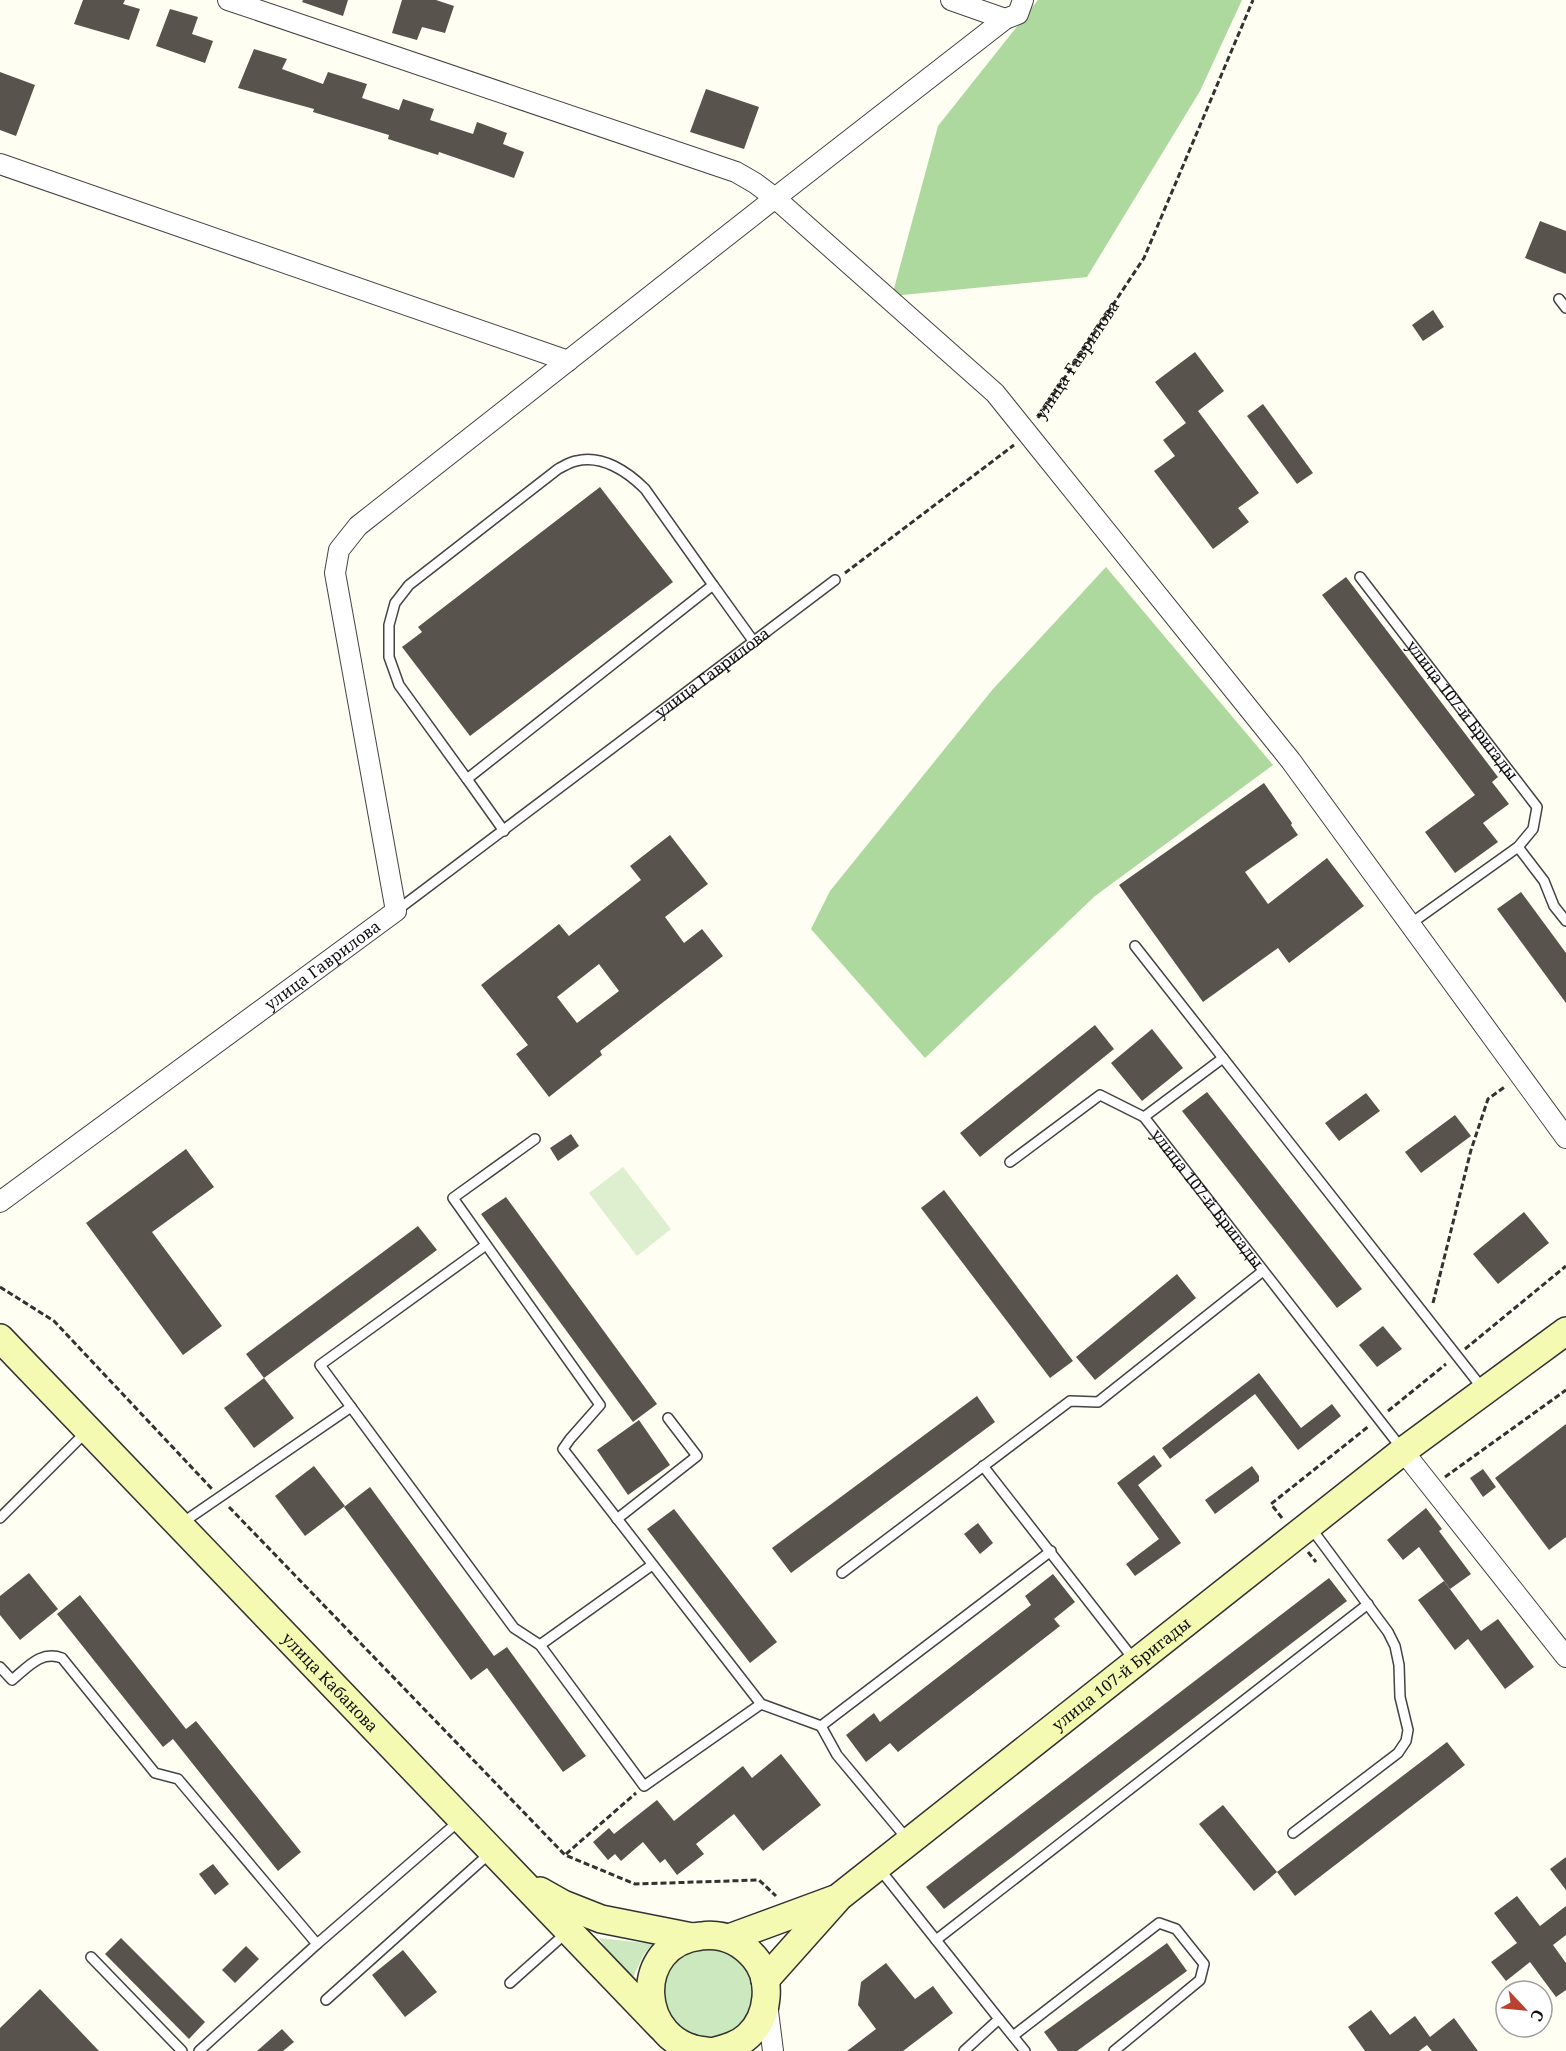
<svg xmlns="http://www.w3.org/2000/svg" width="1566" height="2051" font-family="'Noto Serif',serif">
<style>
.green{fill:#cce8be}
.forest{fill:#add89e}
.pitch{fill:#deefcf}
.building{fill:#58534d;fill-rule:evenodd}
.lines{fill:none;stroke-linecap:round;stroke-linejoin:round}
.lane-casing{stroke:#434343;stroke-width:12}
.street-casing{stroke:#434343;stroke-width:22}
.secondary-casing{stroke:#323232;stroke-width:30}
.path{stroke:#323232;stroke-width:3;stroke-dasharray:6 3;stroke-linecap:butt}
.lane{stroke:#fff;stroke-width:9}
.street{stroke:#fff;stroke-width:20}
.secondary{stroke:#f5fab2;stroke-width:27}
.labels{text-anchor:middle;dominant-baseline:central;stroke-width:6;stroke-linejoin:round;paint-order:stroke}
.street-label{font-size:16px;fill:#101010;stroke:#fff}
</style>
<rect width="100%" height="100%" fill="#fefef3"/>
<g class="green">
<path d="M599,1938L653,1944L644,1954L633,1977L609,1954Z"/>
<circle cx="708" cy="1993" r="46"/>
</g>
<g class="forest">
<path d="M1038,0H1242L1200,91L1087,277L892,296L938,126Z"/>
<path d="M1106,567L1273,765L1095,896L925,1058L811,929L830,891L993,689Z"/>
</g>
<path class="pitch" d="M623,1167L671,1229L637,1256L589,1193Z"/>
<g class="building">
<path d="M83,0H125L123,4L140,9L129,40L74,24Z"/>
<path d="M303,0H348L343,16L302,2Z"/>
<path d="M402,0H436L454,6L445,33L422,27L417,40L392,33Z"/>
<path d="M170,9L198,17L192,34L213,41L205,63L156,46Z"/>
<path d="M254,49L287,59L282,69L323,84L328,72L367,84L362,98L399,110L403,99L434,109L430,120L473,134L477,122L507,133L503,144L524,152L514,178L439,152L438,155L388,139L389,135L313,112L314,109L238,88Z"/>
<path d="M0,72L35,85L16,136L0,130Z"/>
<path d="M706,89L759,107L744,149L690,132Z"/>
<path d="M1540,221L1566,231V274L1525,258Z"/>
<path d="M1433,310L1444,327L1423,341L1412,325Z"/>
<path d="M1195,352L1224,391L1198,411L1259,493L1238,508L1249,522L1213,549L1154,471L1175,456L1163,440L1186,423L1155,382Z"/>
<path d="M1263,404L1313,473L1297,484L1247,416Z"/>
<path d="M600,487L673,582L470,736L402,647L422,632L418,627Z"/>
<path d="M1346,577L1498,777L1492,782L1509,804L1483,823L1498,842L1455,873L1425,832L1475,795L1322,595Z"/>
<path d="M1264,783L1292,823L1291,825L1298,835L1245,872L1268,904L1327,858L1364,906L1289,963L1278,948L1203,1002L1119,885Z"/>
<path d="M670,835L708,884L665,917L684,943L702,929L723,956L600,1051L602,1055L549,1097L516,1054L528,1045L481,985L559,924L569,936L641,880L630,866ZM599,964L619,991L577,1023L557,997Z"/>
<path d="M1521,892L1566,953V1003L1497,909Z"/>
<path d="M1095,1025L1114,1049L980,1157L960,1133Z"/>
<path d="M1152,1029L1183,1068L1142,1101L1111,1063Z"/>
<path d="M1207,1092L1362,1289L1337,1308L1182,1111Z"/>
<path d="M1366,1093L1380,1111L1339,1141L1325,1123Z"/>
<path d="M1455,1115L1471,1136L1421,1173L1405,1152Z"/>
<path d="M571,1134L579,1146L558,1161L550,1148Z"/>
<path d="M186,1149L214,1187L152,1232L222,1326L183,1355L86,1223Z"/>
<path d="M944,1190L1073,1361L1050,1378L921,1208Z"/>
<path d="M506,1197L657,1404L633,1422L481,1214Z"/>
<path d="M1524,1212L1549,1243L1498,1284L1473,1254Z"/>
<path d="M418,1226L437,1250L264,1378L246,1354Z"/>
<path d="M1177,1274L1196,1298L1095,1380L1076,1357Z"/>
<path d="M1383,1326L1402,1349L1377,1367L1359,1345Z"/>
<path d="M1259,1373L1301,1428L1332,1404L1341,1416L1298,1450L1255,1394L1170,1459L1162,1448Z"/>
<path d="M264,1378L294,1418L254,1448L224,1408Z"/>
<path d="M977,1396L995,1422L791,1573L772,1548Z"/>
<path d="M639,1420L670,1465L628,1495L597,1450Z"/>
<path d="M1566,1424V1537L1549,1550L1495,1478Z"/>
<path d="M1154,1455L1162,1466L1138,1485L1181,1543L1135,1576L1126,1564L1159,1539L1117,1483Z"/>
<path d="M314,1466L345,1506L305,1536L275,1496Z"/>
<path d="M1252,1466L1259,1476V1481L1215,1514L1205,1500Z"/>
<path d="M1483,1469L1496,1487L1483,1497L1470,1478Z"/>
<path d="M370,1487L494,1656L507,1647L586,1756L563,1772L487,1668L471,1680L344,1507Z"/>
<path d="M1426,1508L1442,1529L1439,1531L1471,1574L1450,1589L1419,1547L1403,1560L1387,1540Z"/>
<path d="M674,1509L777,1642L750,1663L647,1529Z"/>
<path d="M978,1523L993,1543L980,1554L964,1534Z"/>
<path d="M29,1573L58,1609L20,1640L0,1615V1596Z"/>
<path d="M1053,1574L1075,1602L1054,1619L1060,1626L898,1752L890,1743L866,1762L846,1735L874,1713L880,1722L1031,1605L1025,1596Z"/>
<path d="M1329,1578L1347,1601L944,1909L926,1887Z"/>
<path d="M1444,1581L1481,1631L1498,1619L1534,1667L1505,1689L1468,1639L1455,1650L1418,1600Z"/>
<path d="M80,1595L186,1729L196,1721L301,1852L278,1871L173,1739L163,1747L57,1614Z"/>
<path d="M1447,1742L1465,1765L1295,1896L1277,1872Z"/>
<path d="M781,1754L821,1805L763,1851L734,1814L696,1844L704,1854L677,1875L665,1859L660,1863L643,1842L621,1861L615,1854L608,1860L593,1842L609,1828L614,1834L657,1800L674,1821L743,1766L752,1778Z"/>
<path d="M1223,1805L1277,1872L1254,1891L1199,1824Z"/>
<path d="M1566,1857V1890L1550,1869Z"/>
<path d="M213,1864L229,1884L215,1895L199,1874Z"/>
<path d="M1517,1896L1540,1926L1566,1906V1935L1553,1945L1566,1963V1990L1556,1997L1530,1962L1506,1981L1491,1962L1517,1943L1494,1913Z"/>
<path d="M121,1938L205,2022L189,2039L105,1954Z"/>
<path d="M1167,1943L1187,1971L1077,2051H1058L1044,2032Z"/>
<path d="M246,1946L259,1959L235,1983L222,1970Z"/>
<path d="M403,1950L437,1992L405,2017L372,1975Z"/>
<path d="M886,1963L915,1999L933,1986L953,2013L903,2051H847L876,2029L858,2005L861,1982Z"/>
<path d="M40,1989L99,2051H0V2028Z"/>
<path d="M1371,2010L1390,2035L1415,2016L1430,2037L1454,2018L1478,2051H1432L1427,2045L1419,2051H1365L1348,2027Z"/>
<path d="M282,2029L294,2042L283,2051H257Z"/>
</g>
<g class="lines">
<defs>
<g id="lane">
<path d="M1559,299L1566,308"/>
<path id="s2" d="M1360,577L1537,807L1533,829L1518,847L1410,924"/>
<path d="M467,779L399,685L389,657V625L395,603L409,585L558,469C564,466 570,462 576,461C602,454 628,472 645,489L713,585"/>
<path d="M504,831L467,779L713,585L754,642"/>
<path d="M1518,847L1544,881L1554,906L1566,921"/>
<path id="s3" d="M396,911L835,580"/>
<path d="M1135,946L1483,1389"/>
<path id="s4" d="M1223,1058L1144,1117L1402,1449"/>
<path d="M535,1139L453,1198L600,1405L570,1439L563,1449L761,1704L821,1726"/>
<path d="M1010,1162L1100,1095L1144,1117"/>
<path d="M486,1245L320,1365L514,1628L540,1645"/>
<path d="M983,1466L1135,1661"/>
<path d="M0,1518L87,1431"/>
<path d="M617,1519L697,1456L668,1418"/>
<path d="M182,1523L351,1407"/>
<path d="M652,1565L540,1645L644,1786L761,1704"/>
<path d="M842,1573L1070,1401L1098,1402L1263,1271"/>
<path d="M0,1667L12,1680C28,1667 41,1650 62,1658L155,1773L178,1779L317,1944L459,1821"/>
<path d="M1293,1833L1398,1753L1406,1741L1408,1730L1400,1697L1399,1665L1395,1646L1388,1632L1311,1528"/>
<path d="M908,1840L837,1755L821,1726L1051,1551"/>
<path d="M878,1867L936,1940L1368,1604"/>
<path d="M936,1940L999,2019L964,2051"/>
<path d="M91,1957L182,2051"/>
<path d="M510,1983L566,1933"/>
<path d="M326,2000L490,1853"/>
<path d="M999,2019L1025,2051"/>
<path d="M1013,2036L1159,1923L1176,1929L1204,1964L1200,1980L1114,2051"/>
<path d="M199,2051L317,1944"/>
</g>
<g id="street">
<path d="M228,0L736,172L755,183L775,198L1005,19L1018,14L1023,0"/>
<path d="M951,0L1005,19"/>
<path d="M0,164L568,361"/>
<path id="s5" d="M0,1202L396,911L335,573L339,550L358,526L775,198L995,393L1291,761L1566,1138"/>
<path d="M1403,1451L1566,1657"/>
<path d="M767,2003L773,2051"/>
</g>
<g id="secondary">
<path id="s6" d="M0,1338L661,2027"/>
<path d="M540,1891L563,1904L601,1919L692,1937"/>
<path d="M729,1938L835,1899"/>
<path id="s7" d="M765,1980L839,1897L1403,1451L1566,1331"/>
<path d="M706,2051C635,2045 631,1943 701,1936C722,1933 740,1941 754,1957C773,1979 769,2017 748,2036C738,2045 727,2048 715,2051"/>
</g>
</defs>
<use href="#lane" class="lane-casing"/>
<use href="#street" class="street-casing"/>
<use href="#secondary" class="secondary-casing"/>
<g class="path">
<path id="s1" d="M1038,418L1144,258L1253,0"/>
<path d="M845,573L1014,445"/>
<path d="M0,1287L54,1321L212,1489"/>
<path d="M1433,1303L1471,1150L1488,1099L1506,1086"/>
<path d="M1465,1349L1566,1266"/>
<path d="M1388,1411L1446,1364"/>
<path d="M1445,1477L1566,1390"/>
<path d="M229,1507L565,1855L635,1884L759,1880L776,1896"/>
<path d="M1282,1518L1271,1504L1369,1426"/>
<path d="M1308,1552L1316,1562"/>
<path d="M566,1854L636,1793"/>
</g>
<use href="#lane" class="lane"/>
<use href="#street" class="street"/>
<use href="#secondary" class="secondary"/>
</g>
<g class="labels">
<g class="street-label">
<text stroke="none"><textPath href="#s1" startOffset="70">улица Гаврилова</textPath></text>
<text stroke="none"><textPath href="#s3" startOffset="396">улица Гаврилова</textPath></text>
<text stroke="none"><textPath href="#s2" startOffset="168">улица 107-й Бригады</textPath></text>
<text stroke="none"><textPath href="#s5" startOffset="400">улица Гаврилова</textPath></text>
<text stroke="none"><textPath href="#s4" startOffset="202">улица 107-й Бригады</textPath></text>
<text stroke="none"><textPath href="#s7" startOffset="471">улица 107-й Бригады</textPath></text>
<text stroke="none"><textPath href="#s6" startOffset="477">улица Кабанова</textPath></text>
</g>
</g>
<g transform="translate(1524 2009) rotate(116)"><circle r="28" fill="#ffffff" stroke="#9f9f9f" stroke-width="1.5"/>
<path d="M0-4.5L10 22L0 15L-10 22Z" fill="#b9422f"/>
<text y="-9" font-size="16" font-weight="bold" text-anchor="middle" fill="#101010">С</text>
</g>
</svg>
